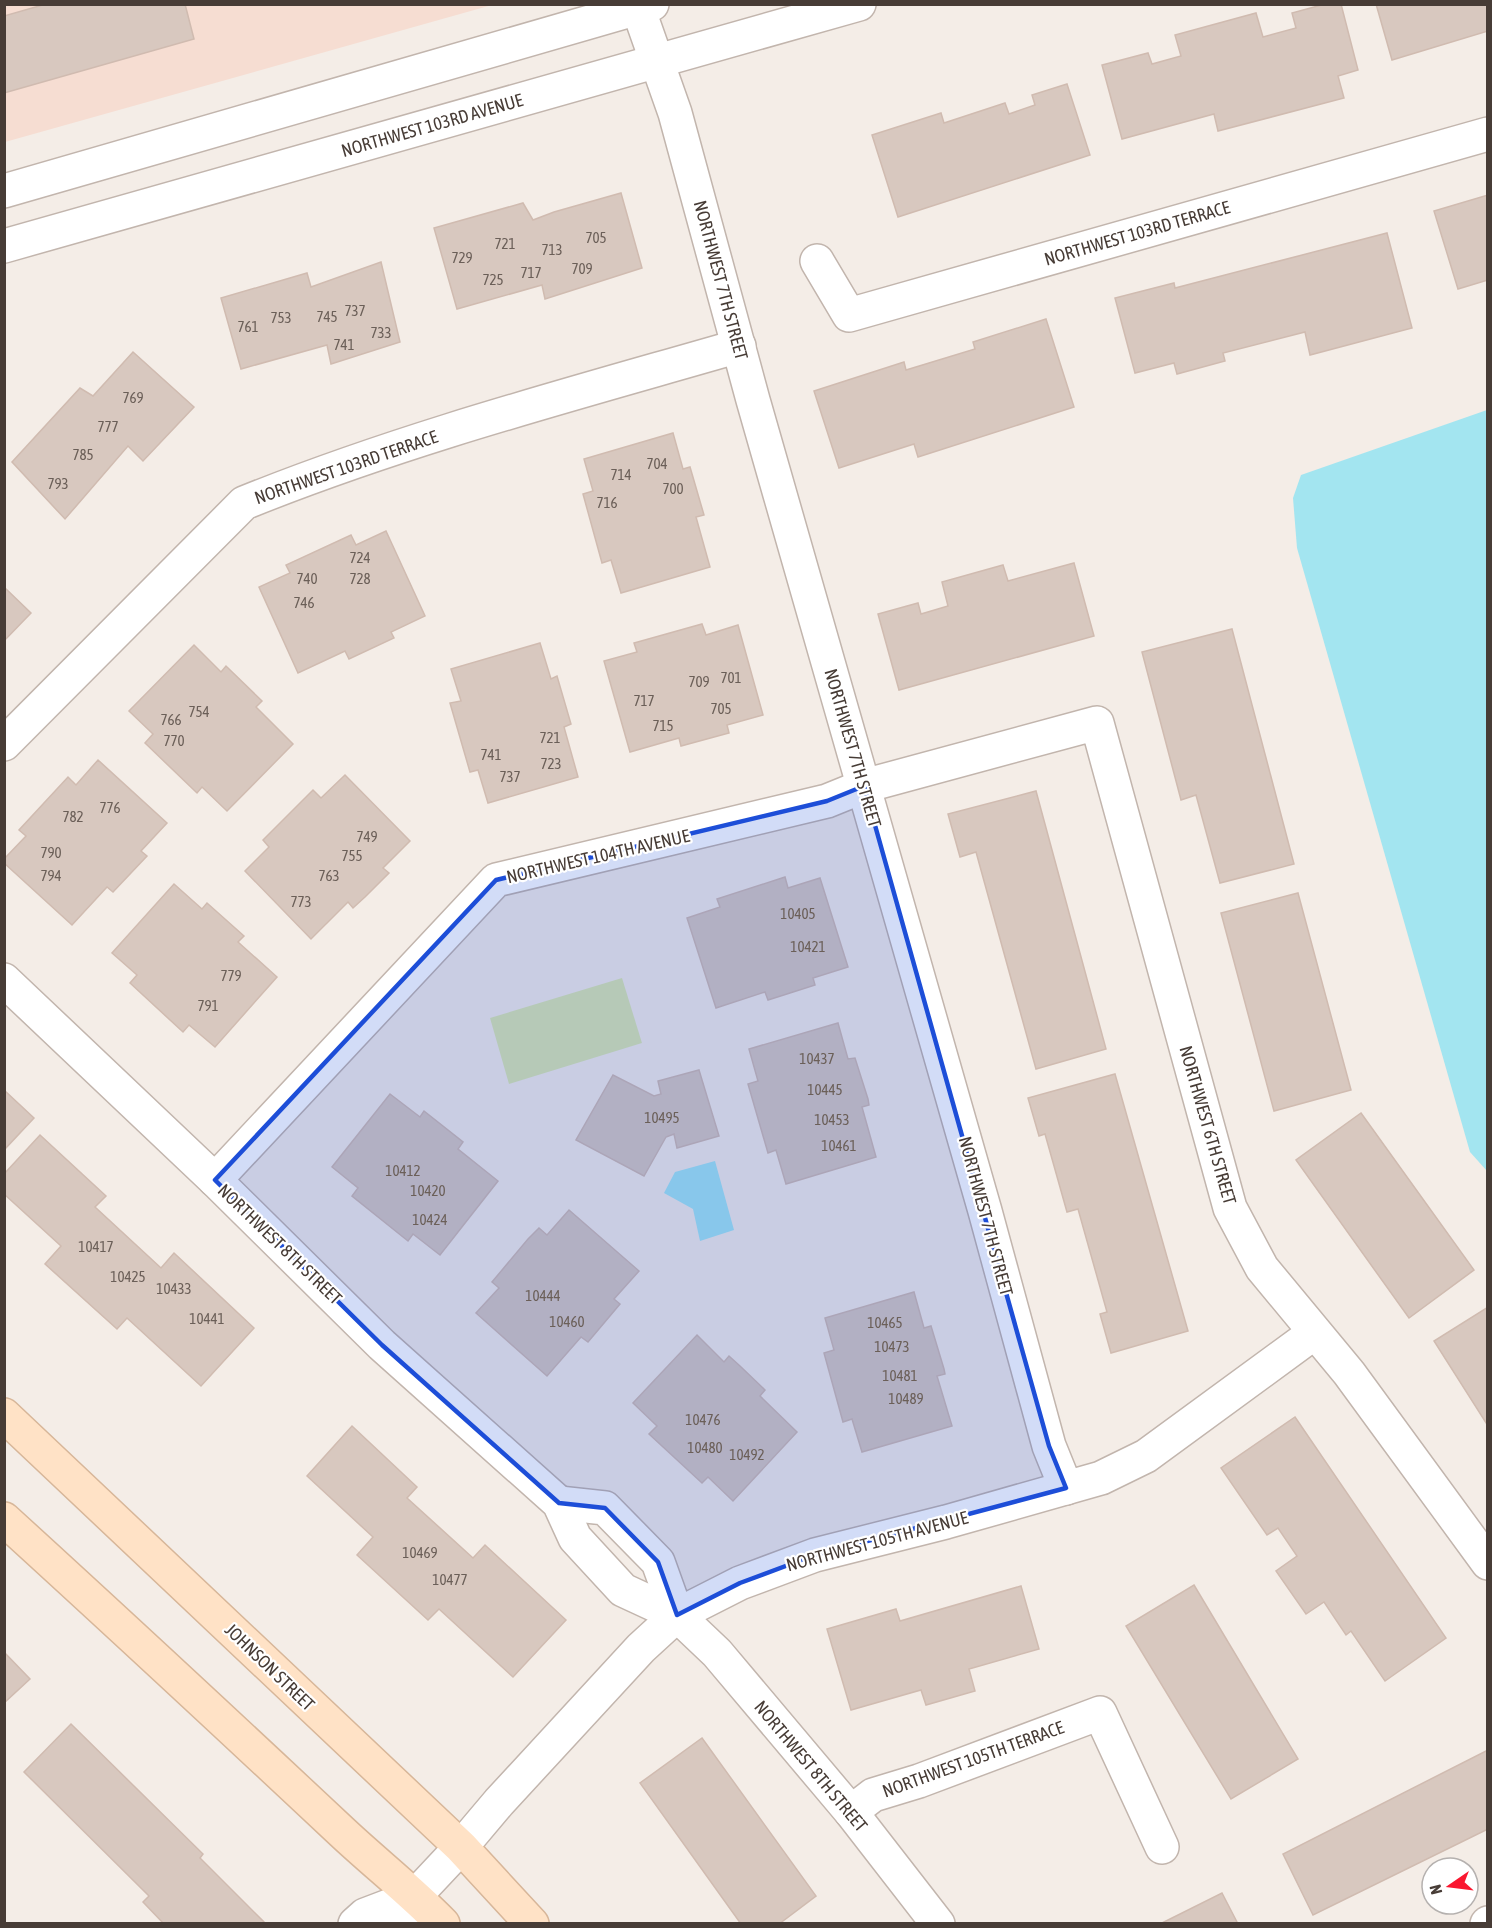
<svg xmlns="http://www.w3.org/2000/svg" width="1492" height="1928" font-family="'Asap Condensed',sans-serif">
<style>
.commercial{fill:#f6ddd2}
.green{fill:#dde8b0}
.water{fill:#a3e5f0}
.building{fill:#d8c8bf;stroke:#d0bbb0;stroke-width:1.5}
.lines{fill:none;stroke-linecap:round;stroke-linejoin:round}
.street-casing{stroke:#c2b5ad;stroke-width:36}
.secondary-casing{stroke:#d7b699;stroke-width:36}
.street{stroke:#fff;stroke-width:33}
.secondary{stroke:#ffe2c6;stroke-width:33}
.marked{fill:#1d4ed8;fill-opacity:0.2;stroke:#1d4ed8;stroke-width:4.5;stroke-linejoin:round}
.labels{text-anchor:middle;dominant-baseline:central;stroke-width:4.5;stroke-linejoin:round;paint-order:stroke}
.number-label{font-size:15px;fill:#6b5f58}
.street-label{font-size:18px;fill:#473c36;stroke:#fff}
</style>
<rect width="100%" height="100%" fill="#f4ede7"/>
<path class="commercial" d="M5,5H492L5,142Z"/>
<path class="green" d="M622,978L642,1043L509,1084L490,1018Z"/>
<g class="water">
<path d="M1487,410H1488L1487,1171L1470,1152L1297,548L1293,498L1301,475Z"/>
<path d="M715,1161L734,1230L700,1241L693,1209L664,1193L675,1172Z"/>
</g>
<g class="building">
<path d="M46,4H185L194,39L4,93V16Z"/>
<path d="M1325,4H1341L1358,70L1338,76L1344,98L1218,131L1214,114L1122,139L1102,65L1148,53L1152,64L1181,56L1175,35L1256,13L1263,37L1296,28L1292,13Z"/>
<path d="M1376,4H1488V31L1392,60Z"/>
<path d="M1067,84L1090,155L898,217L872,135L941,113L944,123L1005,103L1009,114L1035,105L1032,95Z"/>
<path d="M621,193L642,268L545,299L542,285L457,309L434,228L523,203L533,220L554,212Z"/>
<path d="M1488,195V280L1458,289L1434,211Z"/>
<path d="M1387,233L1412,328L1310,355L1305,332L1223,353L1225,361L1177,374L1174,363L1135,373L1115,298L1174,283L1175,288Z"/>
<path d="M381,262L400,342L331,364L327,345L241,369L221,298L307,273L311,287Z"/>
<path d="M1046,319L1074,407L918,457L914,444L839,468L814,391L904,362L906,370L975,349L973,342Z"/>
<path d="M133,352L194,407L143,461L128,446L65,519L12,462L80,388L93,396Z"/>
<path d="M673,433L683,469L690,467L704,515L696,517L710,567L621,593L611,560L602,563L583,494L593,491L584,459Z"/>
<path d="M386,531L425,616L391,632L394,638L349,659L345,651L298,673L259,587L290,573L286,565L351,535L356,545Z"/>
<path d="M1074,563L1094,636L899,690L878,614L918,603L921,614L948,606L942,582L1003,565L1008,581Z"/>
<path d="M4,587L31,613L4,641Z"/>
<path d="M702,624L706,635L738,625L763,715L727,725L729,733L681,746L679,738L630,752L604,661L637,652L634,643Z"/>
<path d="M1232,629L1294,864L1220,883L1196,795L1181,800L1142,652Z"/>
<path d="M540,643L551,679L557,676L571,724L564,727L578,777L488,803L478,770L470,772L450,703L461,701L451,669Z"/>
<path d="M194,645L221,672L226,666L262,701L256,707L293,744L227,811L202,787L197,793L145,743L153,734L129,711Z"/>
<path d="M98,760L167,823L141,851L147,856L113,892L107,887L72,925L4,863V859L26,836L19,830L68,777L76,785Z"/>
<path d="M345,775L410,841L383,868L389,873L365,897L353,908L348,902L311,939L245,871L269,847L263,840L313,790L321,798Z"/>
<path d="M1036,791L1106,1049L1036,1069L976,852L960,857L948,814Z"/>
<path d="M785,877L788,888L820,878L848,967L813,978L815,985L790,993L768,1000L765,992L716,1008L687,918L720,907L717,899Z"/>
<path d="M174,884L202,909L207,903L244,936L238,942L277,977L215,1047L189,1025L183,1032L130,983L137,975L112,953Z"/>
<path d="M1298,893L1351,1090L1274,1111L1221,913Z"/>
<path d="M838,1023L848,1059L855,1058L868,1099L869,1105L862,1107L876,1157L786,1184L776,1150L768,1153L748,1084L758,1081L749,1049Z"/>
<path d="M699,1070L719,1136L677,1148L674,1134L666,1137L644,1176L576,1140L613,1075L654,1096L661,1094L658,1081Z"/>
<path d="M1115,1074L1188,1331L1111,1353L1100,1314L1107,1312L1078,1209L1067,1212L1045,1134L1039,1136L1028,1098Z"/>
<path d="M4,1090L34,1118L4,1150Z"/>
<path d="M390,1094L420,1117L424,1111L463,1142L458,1149L498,1181L440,1255L413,1234L408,1241L352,1196L358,1188L332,1167Z"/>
<path d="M1361,1113L1474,1270L1409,1318L1296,1160Z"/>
<path d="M40,1135L106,1196L95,1207L161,1268L174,1253L254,1328L201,1386L127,1318L117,1329L45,1264L61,1246L4,1194V1174Z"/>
<path d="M569,1210L639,1271L614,1299L620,1304L588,1342L581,1337L547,1376L476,1313L499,1288L492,1282L528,1239L539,1228L547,1235Z"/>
<path d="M914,1292L924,1328L931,1326L944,1369L945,1374L937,1376L952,1426L862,1452L852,1419L843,1422L824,1353L834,1350L825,1318Z"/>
<path d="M1488,1307V1426L1434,1341Z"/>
<path d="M697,1335L724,1362L729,1356L740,1366L765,1390L760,1396L797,1432L733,1501L708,1477L702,1483L649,1434L657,1426L633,1403Z"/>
<path d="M1295,1417L1446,1638L1385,1681L1351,1631L1346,1635L1324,1602L1306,1614L1276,1571L1297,1556L1278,1528L1267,1535L1221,1468Z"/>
<path d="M352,1426L417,1487L407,1498L473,1558L485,1545L566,1620L513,1677L439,1609L428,1620L357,1555L373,1537L307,1476Z"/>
<path d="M1194,1585L1298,1759L1231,1799L1126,1626Z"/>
<path d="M1021,1586L1039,1649L969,1669L975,1691L926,1705L921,1690L851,1710L827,1629L896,1609L900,1621Z"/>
<path d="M4,1652L30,1679L4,1703Z"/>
<path d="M71,1724L203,1854L200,1858L264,1922L263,1924H164L143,1902L149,1896L24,1772Z"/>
<path d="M702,1738L816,1896L779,1924H741L640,1783Z"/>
<path d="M1488,1750V1829L1313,1915L1283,1854Z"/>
<path d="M1222,1893L1238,1924H1160Z"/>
</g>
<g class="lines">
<defs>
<g id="street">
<path d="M638,8L675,113L753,400L985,1211L1049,1446L1066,1488"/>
<path d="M4,191L652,4"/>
<path d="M4,246L859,4"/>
<path d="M817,261L849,315L1488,134"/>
<path d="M4,744L244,503C405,438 573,394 739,346"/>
<path d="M4,980L215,1180L382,1345L559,1503L575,1538L623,1590L677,1615L717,1653L851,1812L938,1924"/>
<path d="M215,1180L496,880L827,801L864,786L1097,723L1230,1208L1262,1268L1349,1373L1488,1563"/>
<path d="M559,1503L605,1508L658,1562L677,1615"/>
<path d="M851,1812L873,1795L919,1781L1100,1713L1162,1847"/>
<path d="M355,1924L365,1915L415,1896"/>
<path d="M404,1924L415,1896L461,1847L499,1802L641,1648L677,1615L740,1583L815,1555L946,1522L1101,1478L1146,1456L1314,1333"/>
<path d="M1487,1924L1488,1923"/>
</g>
<g id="secondary">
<path d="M4,1415L461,1847L532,1924"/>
<path d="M4,1519C117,1622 230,1727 342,1832C375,1863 411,1891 443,1924"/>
</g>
</defs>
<use href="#street" class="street-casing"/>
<use href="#secondary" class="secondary-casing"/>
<use href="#street" class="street"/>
<use href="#secondary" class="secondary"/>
</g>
<path class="marked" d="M864,786L1049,1446L1066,1488L815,1555L740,1583L677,1615L658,1562L605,1508L559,1503L382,1345L215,1180L496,880L827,801Z"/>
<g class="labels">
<g class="number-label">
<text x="596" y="237">705</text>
<text x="505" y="243">721</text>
<text x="552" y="249">713</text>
<text x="462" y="257">729</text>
<text x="582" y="268">709</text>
<text x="531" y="272">717</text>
<text x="493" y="279">725</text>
<text x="355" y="310">737</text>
<text x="327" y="316">745</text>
<text x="281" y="317">753</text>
<text x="248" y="326">761</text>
<text x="381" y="332">733</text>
<text x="344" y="344">741</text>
<text x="133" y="397">769</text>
<text x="108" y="426">777</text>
<text x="83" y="454">785</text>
<text x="657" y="463">704</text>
<text x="621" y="474">714</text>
<text x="58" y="483">793</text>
<text x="673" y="488">700</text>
<text x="607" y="502">716</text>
<text x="360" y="557">724</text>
<text x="307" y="578">740</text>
<text x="360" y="578">728</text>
<text x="304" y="602">746</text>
<text x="731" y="677">701</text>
<text x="699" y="681">709</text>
<text x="644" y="700">717</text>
<text x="721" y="708">705</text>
<text x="199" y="711">754</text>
<text x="171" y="719">766</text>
<text x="663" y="725">715</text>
<text x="550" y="737">721</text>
<text x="174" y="740">770</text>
<text x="491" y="754">741</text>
<text x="551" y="763">723</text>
<text x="510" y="776">737</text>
<text x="110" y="807">776</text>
<text x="73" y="816">782</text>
<text x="367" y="836">749</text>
<text x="51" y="852">790</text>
<text x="352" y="855">755</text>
<text x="51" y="875">794</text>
<text x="329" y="875">763</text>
<text x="301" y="901">773</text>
<text x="798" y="913">10405</text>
<text x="808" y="946">10421</text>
<text x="231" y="975">779</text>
<text x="208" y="1005">791</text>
<text x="817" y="1058">10437</text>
<text x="825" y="1089">10445</text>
<text x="662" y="1117">10495</text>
<text x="832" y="1119">10453</text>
<text x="839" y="1145">10461</text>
<text x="403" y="1170">10412</text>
<text x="428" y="1190">10420</text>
<text x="430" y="1219">10424</text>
<text x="96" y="1246">10417</text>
<text x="128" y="1276">10425</text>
<text x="174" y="1288">10433</text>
<text x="543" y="1295">10444</text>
<text x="207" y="1318">10441</text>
<text x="567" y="1321">10460</text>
<text x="885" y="1322">10465</text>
<text x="892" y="1346">10473</text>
<text x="900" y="1375">10481</text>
<text x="906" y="1398">10489</text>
<text x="703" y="1419">10476</text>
<text x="705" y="1447">10480</text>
<text x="747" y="1454">10492</text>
<text x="420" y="1552">10469</text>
<text x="450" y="1579">10477</text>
</g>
<g class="street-label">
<text transform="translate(432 125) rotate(-16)">NORTHWEST 103RD AVENUE</text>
<text transform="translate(1137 233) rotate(-16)">NORTHWEST 103RD TERRACE</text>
<text transform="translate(721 280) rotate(75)">NORTHWEST 7TH STREET</text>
<text transform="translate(346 467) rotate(-19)">NORTHWEST 103RD TERRACE</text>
<text transform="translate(853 748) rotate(74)">NORTHWEST 7TH STREET</text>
<text transform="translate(598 856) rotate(-13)">NORTHWEST 104TH AVENUE</text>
<text transform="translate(1208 1125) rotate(74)">NORTHWEST 6TH STREET</text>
<text transform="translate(986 1216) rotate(75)">NORTHWEST 7TH STREET</text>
<text transform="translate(280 1244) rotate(44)">NORTHWEST 8TH STREET</text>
<text transform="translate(877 1541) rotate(-15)">NORTHWEST 105TH AVENUE</text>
<text transform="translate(270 1667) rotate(44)">JOHNSON STREET</text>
<text transform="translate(973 1759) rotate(-20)">NORTHWEST 105TH TERRACE</text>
<text transform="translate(811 1766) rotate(50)">NORTHWEST 8TH STREET</text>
</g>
</g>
<rect width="1492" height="1928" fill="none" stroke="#473c36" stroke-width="12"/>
<g transform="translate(1450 1886) rotate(256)"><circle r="28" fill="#ffffff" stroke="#b5b1af" stroke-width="1.5"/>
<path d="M0-4.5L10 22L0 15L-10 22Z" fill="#fa1730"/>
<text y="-9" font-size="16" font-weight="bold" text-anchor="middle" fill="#473c36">N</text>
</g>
</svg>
